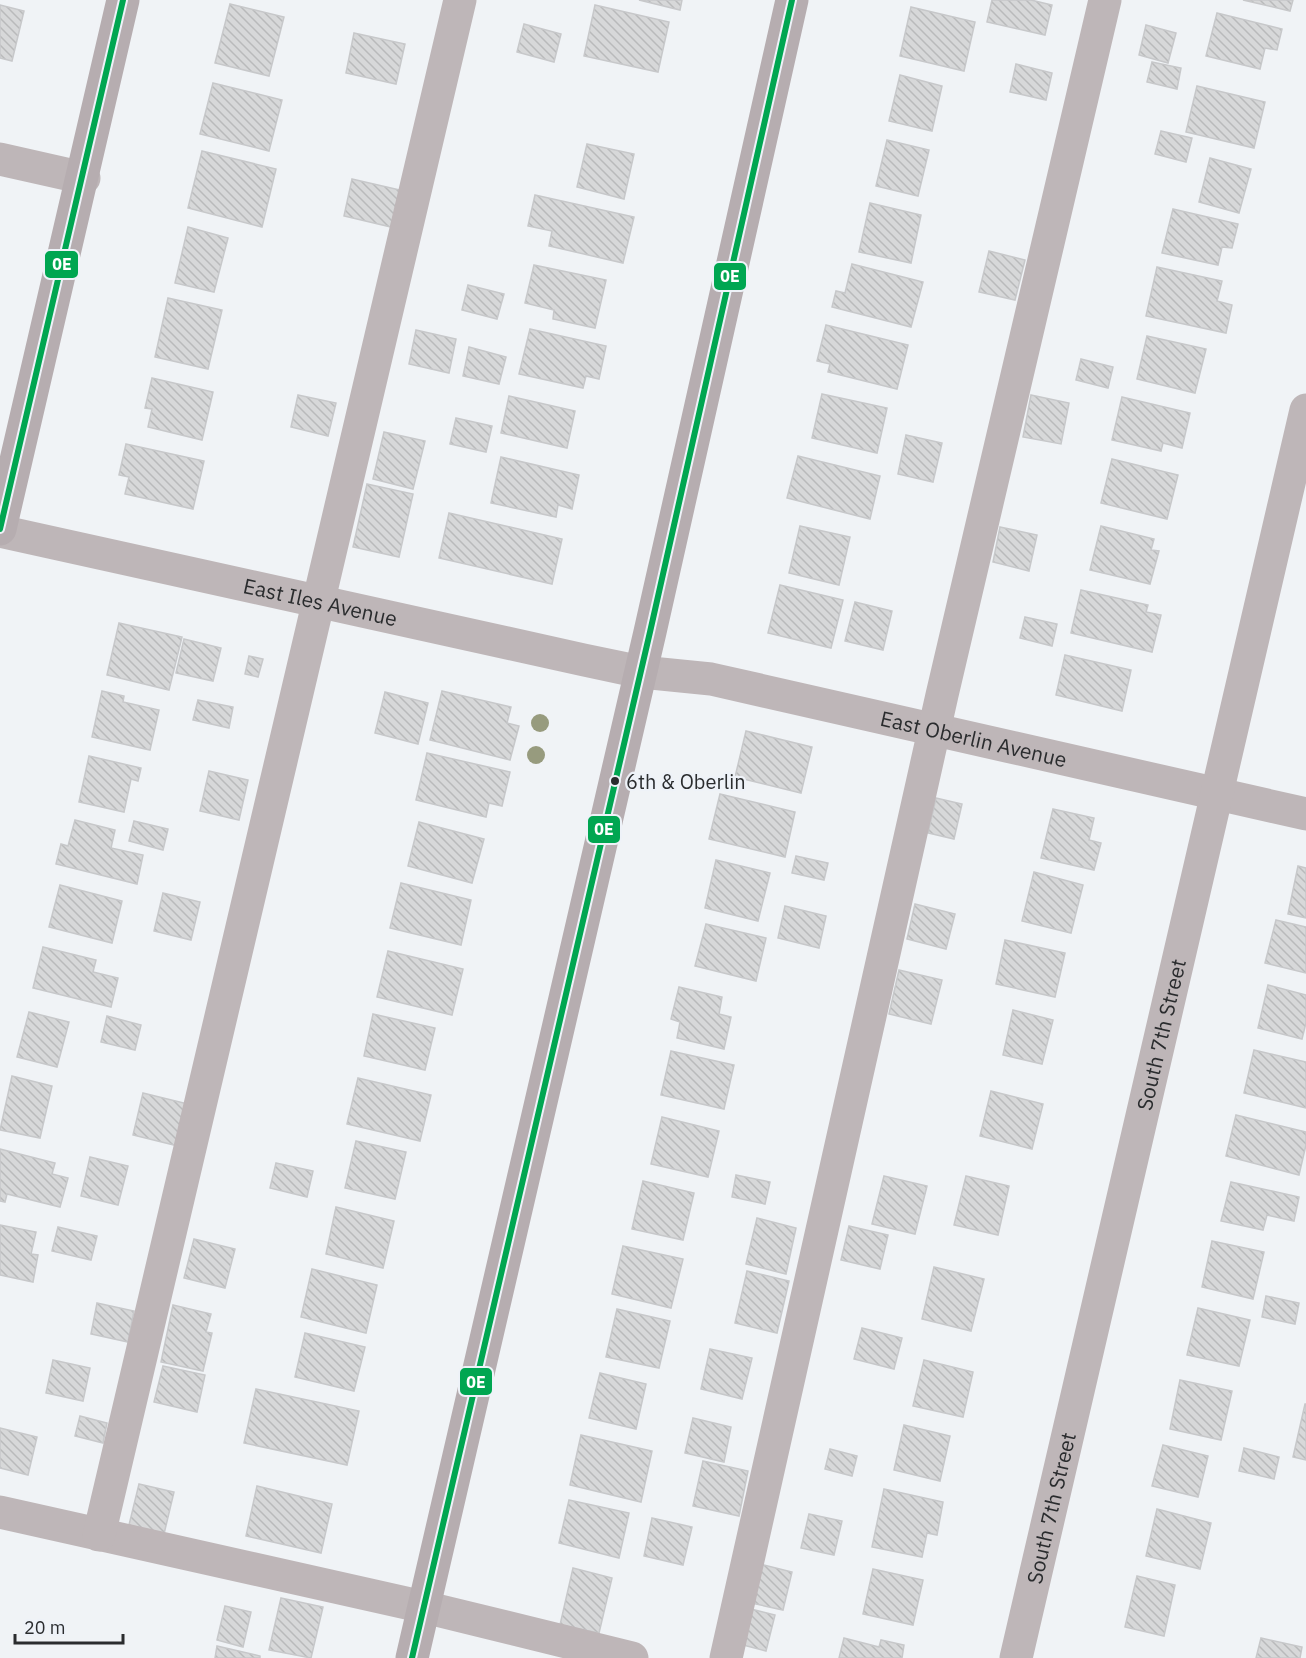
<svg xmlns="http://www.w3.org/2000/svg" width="1306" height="1658" font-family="'IBM Plex Sans',sans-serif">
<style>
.building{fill:url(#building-back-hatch);stroke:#c7c8ca;stroke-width:1.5}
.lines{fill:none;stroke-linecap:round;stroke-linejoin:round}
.minor{stroke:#beb6b8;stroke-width:33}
.major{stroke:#b6adb0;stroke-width:33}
.bus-1-casing{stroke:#eef2f8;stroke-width:10}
.bus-1{stroke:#00a651;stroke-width:6}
.tree{fill:#979b7e}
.bus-dot{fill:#2a2c2e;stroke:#eef2f8;stroke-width:2}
.labels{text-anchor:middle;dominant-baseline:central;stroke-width:4.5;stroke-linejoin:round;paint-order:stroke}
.bus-label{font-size:20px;fill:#2a2c2e;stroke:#eef2f8;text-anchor:start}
.street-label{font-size:21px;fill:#2a2c2e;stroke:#eef2f8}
.line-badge{stroke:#eef2f8;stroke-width:2}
.badge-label{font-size:16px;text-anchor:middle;font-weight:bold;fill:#fff}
</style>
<defs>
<pattern id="building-back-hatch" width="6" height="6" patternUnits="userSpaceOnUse" patternTransform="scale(1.5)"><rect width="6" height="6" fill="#d7d8d9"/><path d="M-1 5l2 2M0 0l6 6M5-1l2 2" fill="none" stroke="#b9babb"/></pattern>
</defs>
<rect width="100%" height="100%" fill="#f0f3f6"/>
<g class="building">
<path d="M639,0H682L680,10Z"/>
<path d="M992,0H1031L1052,5L1045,35L987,22Z"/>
<path d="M1243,0H1293L1290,11Z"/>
<path d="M230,4L284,17L269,76L215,63Z"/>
<path d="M0,5L24,11L12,61L0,58Z"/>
<path d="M595,5L669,22L658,72L584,56Z"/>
<path d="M911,7L975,22L964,71L900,56Z"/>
<path d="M1217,13L1282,29L1277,50L1265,48L1260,69L1206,56Z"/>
<path d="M524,24L561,34L554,62L517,52Z"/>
<path d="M1146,25L1176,33L1168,63L1139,55Z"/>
<path d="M354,33L405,44L396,84L346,73Z"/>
<path d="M1152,62L1181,68L1177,89L1147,82Z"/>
<path d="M1016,64L1052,73L1046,100L1010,92Z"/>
<path d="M900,75L942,86L932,131L889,121Z"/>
<path d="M213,83L282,100L269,151L200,134Z"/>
<path d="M1197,86L1265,102L1254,148L1186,132Z"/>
<path d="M1161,131L1192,138L1186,162L1155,154Z"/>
<path d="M887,140L929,150L918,196L876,186Z"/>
<path d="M587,144L634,154L624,199L577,187Z"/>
<path d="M202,151L276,169L262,227L188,208Z"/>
<path d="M1210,158L1251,169L1239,213L1199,202Z"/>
<path d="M352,179L400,190L391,227L344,216Z"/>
<path d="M535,195L634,217L623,263L549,246L552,231L528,226Z"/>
<path d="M870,203L921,215L911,263L859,252Z"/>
<path d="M1173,209L1238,224L1232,248L1222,247L1218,265L1162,253Z"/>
<path d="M188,227L228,238L214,292L175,283Z"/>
<path d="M989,251L1025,260L1015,300L979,292Z"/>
<path d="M852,264L923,282L911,327L832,307L836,291L845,293Z"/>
<path d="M534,265L606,280L595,328L553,319L554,310L525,303Z"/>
<path d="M1157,267L1222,281L1217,301L1232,305L1226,333L1146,316Z"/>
<path d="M468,285L504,294L497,319L462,310Z"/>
<path d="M168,298L222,310L208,369L155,357Z"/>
<path d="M826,325L908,345L897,389L828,372L830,364L817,361Z"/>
<path d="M530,329L606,346L599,379L586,376L583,388L519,374Z"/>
<path d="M416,330L456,339L449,373L409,364Z"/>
<path d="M1147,336L1206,349L1195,393L1137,379Z"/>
<path d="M469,347L506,357L499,384L463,376Z"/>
<path d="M1081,359L1113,367L1108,388L1076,380Z"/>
<path d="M152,378L213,392L202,440L148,427L152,409L145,408Z"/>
<path d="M822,394L887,408L877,453L812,438Z"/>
<path d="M298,395L336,403L328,436L291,427Z"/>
<path d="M1031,395L1069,403L1061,444L1023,437Z"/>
<path d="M509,396L575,411L567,448L501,433Z"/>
<path d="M1122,397L1190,413L1182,448L1163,443L1161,451L1112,440Z"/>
<path d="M456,418L492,426L486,452L450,444Z"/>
<path d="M384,432L425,441L413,489L373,479Z"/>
<path d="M906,435L942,443L933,482L898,474Z"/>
<path d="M126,444L204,461L193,509L125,494L129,477L119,475Z"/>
<path d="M798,456L880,476L870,519L787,498Z"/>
<path d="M501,457L579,475L572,509L558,505L556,517L491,503Z"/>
<path d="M1112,459L1178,475L1167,519L1101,503Z"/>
<path d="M367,484L413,494L399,557L353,547Z"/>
<path d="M449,513L562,539L552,584L439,558Z"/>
<path d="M800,526L850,537L839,585L789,573Z"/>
<path d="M1101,526L1154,539L1151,550L1159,551L1150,584L1090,570Z"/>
<path d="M1000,527L1037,535L1029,571L993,562Z"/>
<path d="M780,585L843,600L831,648L768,633Z"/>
<path d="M1081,590L1148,605L1146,612L1161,615L1152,652L1071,633Z"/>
<path d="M855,602L892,611L883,650L845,641Z"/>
<path d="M1025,617L1057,624L1052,646L1020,638Z"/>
<path d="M119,623L182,637L169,690L107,675Z"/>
<path d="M184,639L221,648L213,681L176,673Z"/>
<path d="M1065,655L1131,670L1122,711L1056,695Z"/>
<path d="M249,656L263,659L258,677L245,674Z"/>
<path d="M102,691L124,696L123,702L159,710L150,750L92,737Z"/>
<path d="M442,691L511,707L507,723L519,726L510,760L430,740Z"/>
<path d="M385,692L428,703L418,744L375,733Z"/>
<path d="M198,700L233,707L229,728L193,720Z"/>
<path d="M746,731L812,747L801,793L735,777Z"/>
<path d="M427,753L510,772L502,806L489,803L486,817L416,800Z"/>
<path d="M89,756L141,768L138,781L131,779L124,812L79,802Z"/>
<path d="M209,771L248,780L239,820L200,811Z"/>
<path d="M720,794L795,812L785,857L709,839Z"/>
<path d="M936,798L962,804L954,839L928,833Z"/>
<path d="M1053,809L1094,818L1089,840L1101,843L1094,870L1041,858Z"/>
<path d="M75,820L115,830L111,848L143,855L137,884L56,864L61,844L68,846Z"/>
<path d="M134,821L168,829L163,850L129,841Z"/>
<path d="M419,822L484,839L472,883L408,866Z"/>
<path d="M796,856L828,863L824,880L792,873Z"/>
<path d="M716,860L770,873L758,921L705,908Z"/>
<path d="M1298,866L1306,868V918L1288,914Z"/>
<path d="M1034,872L1083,885L1071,933L1022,921Z"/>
<path d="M401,883L471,900L461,945L390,928Z"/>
<path d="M60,885L122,901L112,943L49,927Z"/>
<path d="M163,893L200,902L191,940L154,931Z"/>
<path d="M915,904L955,914L946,949L907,939Z"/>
<path d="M785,906L826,916L819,948L778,938Z"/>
<path d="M1276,920L1306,927V973L1265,963Z"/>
<path d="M706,924L766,938L756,981L695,966Z"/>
<path d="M1005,940L1065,953L1055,997L996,984Z"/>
<path d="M43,947L96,960L93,972L118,978L111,1007L33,988Z"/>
<path d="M388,951L463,969L452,1015L377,997Z"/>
<path d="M899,970L942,980L931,1024L889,1014Z"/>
<path d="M1268,985L1306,995V1023L1302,1039L1258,1028Z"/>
<path d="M679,987L722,997L719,1014L731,1017L724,1049L677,1038L680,1022L671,1019Z"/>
<path d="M1013,1010L1053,1020L1042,1064L1003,1055Z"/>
<path d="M29,1012L69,1022L57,1067L17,1057Z"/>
<path d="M373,1014L435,1028L425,1070L364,1056Z"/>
<path d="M107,1016L141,1025L135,1050L101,1042Z"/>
<path d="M1254,1050L1306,1062V1108L1244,1093Z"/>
<path d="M671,1051L734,1065L724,1109L661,1095Z"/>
<path d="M12,1076L52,1086L40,1138L0,1130Z"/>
<path d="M358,1078L431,1095L420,1141L347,1124Z"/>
<path d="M991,1091L1043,1104L1032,1149L980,1136Z"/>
<path d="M143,1093L188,1104L178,1146L133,1135Z"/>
<path d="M1236,1115L1306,1132V1145L1299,1175L1226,1156Z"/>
<path d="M662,1117L719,1131L708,1177L651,1164Z"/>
<path d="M356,1141L406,1152L395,1199L345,1188Z"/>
<path d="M0,1149L55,1163L52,1174L68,1178L60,1207L7,1194L5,1202L0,1201Z"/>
<path d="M90,1157L128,1166L118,1205L81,1196Z"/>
<path d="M276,1163L313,1171L307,1197L270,1188Z"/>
<path d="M736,1175L770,1182L765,1204L732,1197Z"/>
<path d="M884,1176L927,1186L915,1234L872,1224Z"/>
<path d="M966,1176L1009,1186L998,1235L954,1225Z"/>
<path d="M643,1181L694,1193L683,1240L632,1229Z"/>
<path d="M1231,1182L1299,1197L1294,1221L1267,1215L1263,1230L1221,1221Z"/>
<path d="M336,1207L394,1221L383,1268L326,1254Z"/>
<path d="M757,1218L796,1228L786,1274L746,1264Z"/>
<path d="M0,1225L36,1232L31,1254L38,1255L33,1282L0,1275Z"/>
<path d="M849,1226L888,1235L880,1269L841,1260Z"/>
<path d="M58,1227L97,1236L91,1260L52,1251Z"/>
<path d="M194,1239L235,1249L225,1288L184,1278Z"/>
<path d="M1212,1241L1264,1252L1253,1299L1202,1287Z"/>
<path d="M623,1246L683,1259L671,1308L612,1294Z"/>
<path d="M934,1267L984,1279L971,1331L922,1319Z"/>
<path d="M312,1269L377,1285L366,1333L301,1317Z"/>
<path d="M747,1271L789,1281L777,1333L735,1323Z"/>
<path d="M1266,1296L1299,1303L1295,1324L1262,1317Z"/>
<path d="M97,1303L134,1311L128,1342L91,1334Z"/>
<path d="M173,1305L211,1314L206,1332L212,1333L203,1371L161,1362Z"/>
<path d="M1198,1308L1250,1320L1239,1366L1187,1355Z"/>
<path d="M617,1309L670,1321L659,1368L606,1357Z"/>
<path d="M862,1328L902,1338L894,1369L854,1359Z"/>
<path d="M305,1333L365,1347L354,1391L295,1377Z"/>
<path d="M710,1349L752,1358L742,1399L701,1389Z"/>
<path d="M53,1360L90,1368L83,1401L46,1393Z"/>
<path d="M924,1360L973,1372L963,1417L913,1406Z"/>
<path d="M163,1366L205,1375L197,1412L154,1402Z"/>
<path d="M600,1373L646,1384L636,1429L589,1418Z"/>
<path d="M1180,1380L1232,1391L1221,1440L1170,1429Z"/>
<path d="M256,1389L359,1411L347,1465L244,1443Z"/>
<path d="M1305,1404H1306V1460L1293,1457Z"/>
<path d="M80,1416L107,1423L103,1443L75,1436Z"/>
<path d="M693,1418L731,1427L724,1462L685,1453Z"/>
<path d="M904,1425L950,1436L940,1481L894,1470Z"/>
<path d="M0,1428L37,1437L28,1475L0,1468Z"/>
<path d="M581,1435L652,1451L641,1502L570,1485Z"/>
<path d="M1163,1445L1208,1456L1198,1497L1152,1486Z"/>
<path d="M1244,1448L1279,1457L1274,1479L1239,1471Z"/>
<path d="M830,1449L857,1456L852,1476L825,1469Z"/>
<path d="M703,1461L748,1471L739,1516L693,1506Z"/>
<path d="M139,1484L174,1492L164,1534L129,1525Z"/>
<path d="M257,1486L332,1504L321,1553L246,1536Z"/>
<path d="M884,1489L943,1502L937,1535L927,1533L922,1557L872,1547Z"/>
<path d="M569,1500L629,1513L619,1558L559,1543Z"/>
<path d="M1157,1509L1211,1523L1200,1569L1146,1556Z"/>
<path d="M809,1514L842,1521L834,1555L801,1548Z"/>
<path d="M652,1518L692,1527L683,1565L644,1556Z"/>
<path d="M760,1564L792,1572L783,1610L751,1603Z"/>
<path d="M573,1568L612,1578L599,1633L560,1625Z"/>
<path d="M873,1569L923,1580L913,1625L863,1614Z"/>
<path d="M1137,1576L1175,1585L1164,1636L1125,1627Z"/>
<path d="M281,1598L323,1607L311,1658L269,1650Z"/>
<path d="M225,1606L251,1612L243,1647L217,1640Z"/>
<path d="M751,1609L775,1615L766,1651L743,1645Z"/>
<path d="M844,1638L879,1647L881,1640L904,1645L902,1658H839Z"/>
<path d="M1261,1638L1302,1647L1300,1658H1256Z"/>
<path d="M217,1646L260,1656V1658H215Z"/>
</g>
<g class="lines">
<g class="minor">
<path d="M0,159L84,178"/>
<path id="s1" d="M0,531L584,660L641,672L711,679L1306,814"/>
<path d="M0,1512L424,1607L632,1658"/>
<path d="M99,1535L460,0"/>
<path d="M726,1658L942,695L1105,0"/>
<path id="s2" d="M1016,1658L1306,410"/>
</g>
<g class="major">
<path d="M0,529L123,0"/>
<path d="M412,1658L650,632L792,0"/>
</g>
<defs>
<g id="bus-1">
<path d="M0,529L123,0"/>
<path d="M412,1658L650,632L792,0"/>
</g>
</defs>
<use href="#bus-1" class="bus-1-casing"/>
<use href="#bus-1" class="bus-1"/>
</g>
<g class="tree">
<circle cx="540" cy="723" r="9"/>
<circle cx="536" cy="755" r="9"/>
</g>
<circle class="bus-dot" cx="615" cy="781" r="5"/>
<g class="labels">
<g class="bus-label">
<text x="626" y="781">6th &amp; Oberlin</text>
</g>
<g class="street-label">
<text stroke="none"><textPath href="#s1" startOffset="328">East Iles Avenue</textPath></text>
<text stroke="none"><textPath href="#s1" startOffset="996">East Oberlin Avenue</textPath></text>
<text stroke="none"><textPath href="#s2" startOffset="640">South 7th Street</textPath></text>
<text stroke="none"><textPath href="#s2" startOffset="154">South 7th Street</textPath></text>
</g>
</g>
<g class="line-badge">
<rect x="44" y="250" width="35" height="29" rx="6" fill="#00a651"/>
<rect x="713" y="262" width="34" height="29" rx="6" fill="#00a651"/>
<rect x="587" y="815" width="34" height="29" rx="6" fill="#00a651"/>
<rect x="459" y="1367" width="34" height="29" rx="6" fill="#00a651"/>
</g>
<g class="badge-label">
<text x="62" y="270">0E</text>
<text x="730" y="282">0E</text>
<text x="604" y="835">0E</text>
<text x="476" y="1388">0E</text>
</g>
<path d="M15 1634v9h108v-9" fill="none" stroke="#2a2c2e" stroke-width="3"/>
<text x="24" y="1634" font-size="18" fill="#2a2c2e" stroke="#eef2f8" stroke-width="4.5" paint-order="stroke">20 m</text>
</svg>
